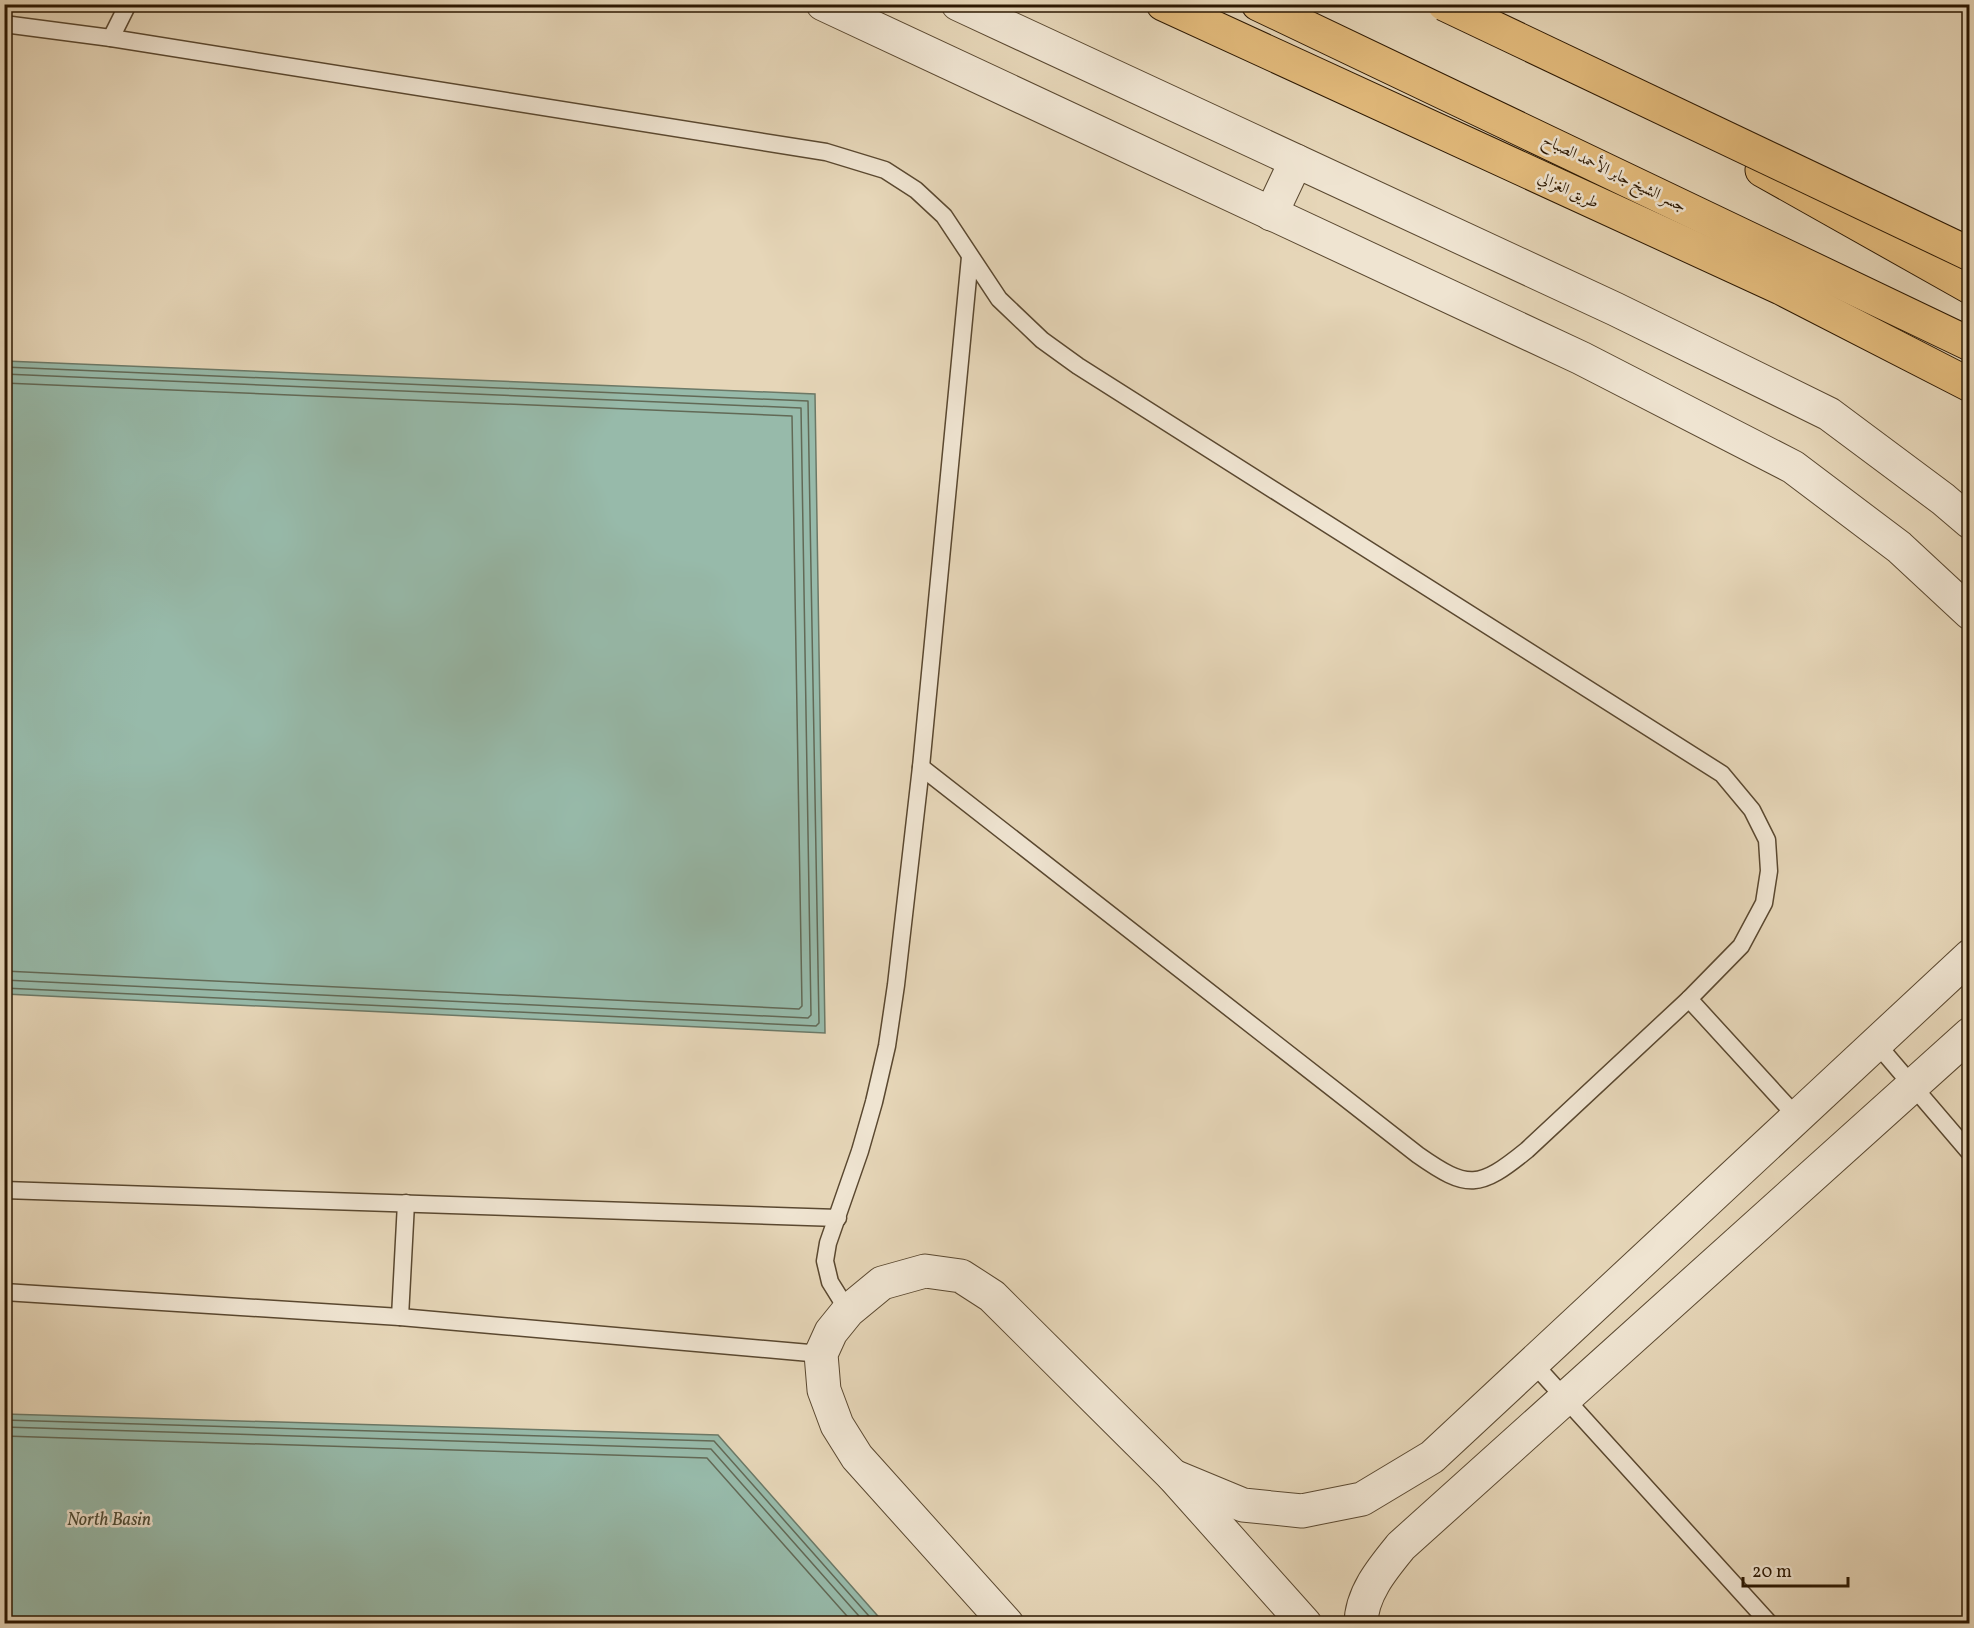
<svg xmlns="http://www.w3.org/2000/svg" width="1974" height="1628" font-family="Vollkorn,Amiri,serif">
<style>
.water{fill:#97baaa;stroke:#6c7967;stroke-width:1.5}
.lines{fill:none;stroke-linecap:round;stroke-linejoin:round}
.shore{stroke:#626956;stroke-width:1.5}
.lane-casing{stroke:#5a4830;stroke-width:19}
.street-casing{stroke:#5a4830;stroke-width:35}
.primary-casing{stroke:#2c1802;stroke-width:35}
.highway-casing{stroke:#2c1802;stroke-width:35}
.lane{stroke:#efe4d1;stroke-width:16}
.street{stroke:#efe4d1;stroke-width:33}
.primary{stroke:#e3bb7c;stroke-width:33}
.highway{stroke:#e3bb7c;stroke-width:33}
.highway-bridge-casing{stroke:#2c1802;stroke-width:35;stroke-linecap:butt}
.highway-bridge{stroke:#e3bb7c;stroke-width:33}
.labels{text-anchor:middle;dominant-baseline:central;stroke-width:5;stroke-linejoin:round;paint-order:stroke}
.street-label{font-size:16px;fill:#2c1802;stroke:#efe4d1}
.water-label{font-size:18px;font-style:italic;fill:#4c4934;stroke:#efe4d1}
</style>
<rect width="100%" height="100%" fill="#e6d6b8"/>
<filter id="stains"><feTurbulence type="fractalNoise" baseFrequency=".00333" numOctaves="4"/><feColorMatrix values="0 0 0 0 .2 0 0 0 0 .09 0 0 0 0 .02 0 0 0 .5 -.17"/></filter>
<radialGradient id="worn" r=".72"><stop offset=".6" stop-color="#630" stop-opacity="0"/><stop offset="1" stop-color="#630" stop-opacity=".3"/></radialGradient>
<g class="water">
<path d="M5,361L815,394L825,1033L5,994Z"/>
<path d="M5,1414L718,1435L884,1623H5Z"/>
</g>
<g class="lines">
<g class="shore">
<path d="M4,367L808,401L819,1023L816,1026L4,988"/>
<path d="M4,374L801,408L811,1015L808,1018L4,980"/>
<path d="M4,383L792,416L802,1006L799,1009L4,971"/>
<path d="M4,1420L714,1441L876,1624"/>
<path d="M4,1427L711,1449L866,1624"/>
<path d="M4,1436L707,1458L854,1624"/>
</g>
<defs>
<g id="lane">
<path d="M4,24L111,38L826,152L885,170L916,190L944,216L999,299L1042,340L1078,366L1722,774L1752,810L1767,840L1769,871L1764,903L1741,946L1689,999L1527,1150C1479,1189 1468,1190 1418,1155L921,767"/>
<path d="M111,38L128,4"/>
<path d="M1689,999L1797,1117"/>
<path d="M1876,1043L1970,1153"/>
<path d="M4,1190L838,1218"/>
<path d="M4,1292L400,1317L821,1354"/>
<path d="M848,1311L830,1282L825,1261L828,1243L860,1151L874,1102L887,1046L896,985L921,767L970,257"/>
<path d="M400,1317L406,1203"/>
<path d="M1533,1363L1770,1624"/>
</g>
<g id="street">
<path d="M823,4L1581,358L1793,467L1899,547L1970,613"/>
<path d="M958,4L1615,309L1829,414L1943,499L1970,522"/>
<path d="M1271,214L1296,161"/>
<path d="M1173,1476L1243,1505L1302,1511L1362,1499L1432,1457L1970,956"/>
<path d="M1007,1624L857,1457L837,1425L824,1390L821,1354L831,1332L848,1311L882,1283L925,1271L961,1276L992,1296L1173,1476L1305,1624"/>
<path d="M1361,1624C1361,1594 1383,1568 1401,1546L1970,1034"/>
</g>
<g id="primary">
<path d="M1163,4L1781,288L1970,385"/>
<path d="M1762,170L1970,287"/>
</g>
<path id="highway" d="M1258,4L1970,344"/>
</defs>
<use href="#lane" class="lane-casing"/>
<use href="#street" class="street-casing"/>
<use href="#primary" class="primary-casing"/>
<use href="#highway" class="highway-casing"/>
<use href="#lane" class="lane"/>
<use href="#street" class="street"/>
<use href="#primary" class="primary"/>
<use href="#highway" class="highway"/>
<defs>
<path id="highway-bridge" d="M1444,4L1970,254"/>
</defs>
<use href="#highway-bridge" class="highway-bridge-casing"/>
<use href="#highway-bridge" class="highway-bridge"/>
</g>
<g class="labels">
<g class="street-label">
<text transform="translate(1614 174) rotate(26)">جسر الشيخ جابر الأحمد الصباح</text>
<text transform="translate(1568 191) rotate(25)">طريق الغزالي</text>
</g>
<g class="water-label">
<text x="109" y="1520">North Basin</text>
</g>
</g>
<rect width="1974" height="1628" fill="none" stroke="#e6d6b8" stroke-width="24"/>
<rect x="6" y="6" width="1962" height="1616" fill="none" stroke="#2c1802" stroke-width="3"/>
<rect x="12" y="12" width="1950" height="1604" fill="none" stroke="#2c1802" stroke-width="1.5"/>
<path d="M1743 1577v9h105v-9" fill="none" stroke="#2c1802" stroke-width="3"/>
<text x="1752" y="1577" font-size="18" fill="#2c1802" stroke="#efe4d1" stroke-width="4.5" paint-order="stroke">20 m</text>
<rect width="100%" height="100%" filter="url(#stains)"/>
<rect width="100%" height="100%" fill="url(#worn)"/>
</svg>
